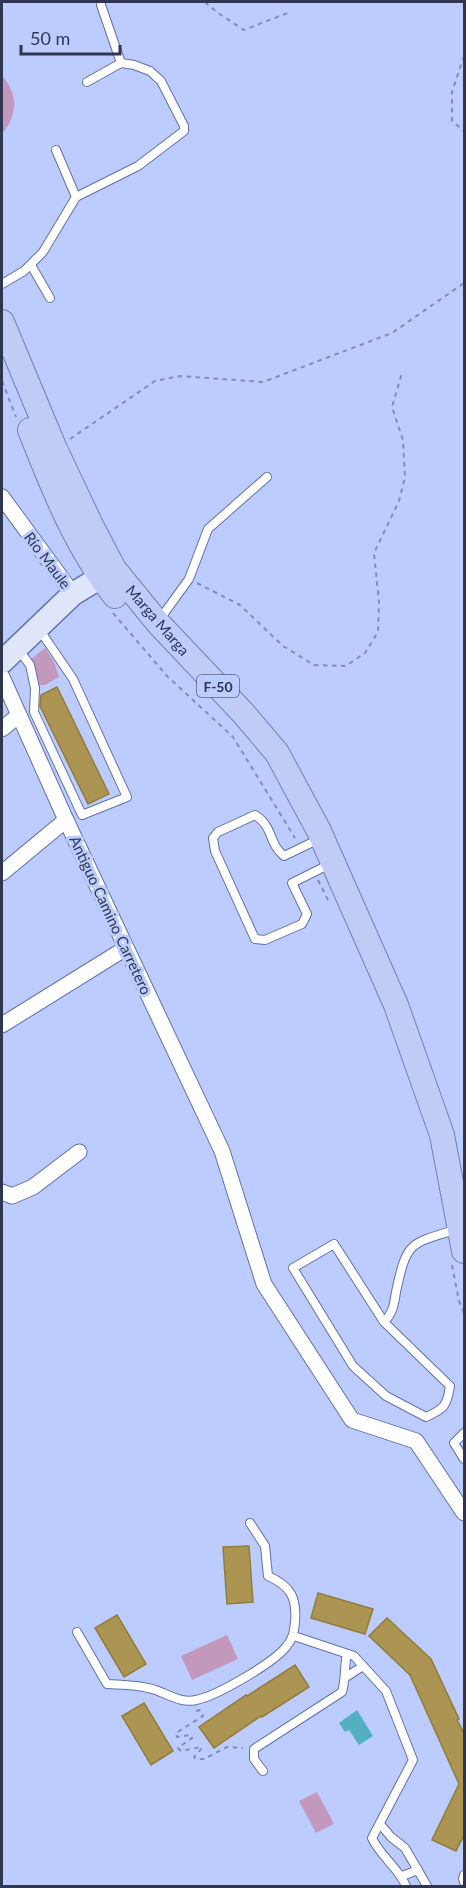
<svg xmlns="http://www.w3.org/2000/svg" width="466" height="1888" font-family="Lato,sans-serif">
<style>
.green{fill:#c398bd}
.water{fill:#53b0c1}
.building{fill:#ac9552;stroke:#927c39;stroke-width:1.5}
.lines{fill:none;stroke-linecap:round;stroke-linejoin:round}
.lane-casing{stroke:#6171aa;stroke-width:10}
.street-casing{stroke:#6171aa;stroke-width:17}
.secondary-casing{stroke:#6171aa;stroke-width:25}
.primary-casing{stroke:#7281b7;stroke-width:26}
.path{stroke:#818db5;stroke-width:2;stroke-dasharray:4.5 4.5;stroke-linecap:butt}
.lane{stroke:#fff;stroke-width:8}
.street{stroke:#fff;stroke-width:15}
.secondary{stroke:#e0e6fa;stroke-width:22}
.primary{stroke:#c0ccf5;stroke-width:24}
.labels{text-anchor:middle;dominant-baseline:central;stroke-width:6;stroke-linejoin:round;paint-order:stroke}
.shield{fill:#bcccff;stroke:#596384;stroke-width:1.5}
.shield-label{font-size:14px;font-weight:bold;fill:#2f364f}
.street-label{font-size:15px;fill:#2f364f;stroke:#bcccff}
</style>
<rect width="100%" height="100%" fill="#bcccff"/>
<g class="green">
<path d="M2,76C19,94 17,116 2,134Z"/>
<path d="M45,648L54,662L59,677L45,685H39C33,678 37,669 30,660Z"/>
<path d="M227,1635L238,1659L192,1680L181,1656Z"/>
<path d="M317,1792L334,1824L316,1833L299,1801Z"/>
</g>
<path class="water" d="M357,1710L373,1736L359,1745L349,1730L345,1732L339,1723Z"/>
<g class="building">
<path d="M57,687L109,794L88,804L40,706L41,695Z"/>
<path d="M249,1546L253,1602L227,1604L223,1547Z"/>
<path d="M318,1593L373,1609L365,1634L311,1618Z"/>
<path d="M117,1615L146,1664L124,1677L95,1628Z"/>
<path d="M387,1618L431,1659L459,1719L457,1720L465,1735V1833L456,1851L432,1840L459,1784L410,1675L369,1636Z"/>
<path d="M295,1665L309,1687L262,1717L261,1716L214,1748L199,1727L246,1695L247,1696Z"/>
<path d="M144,1703L173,1751L151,1765L122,1716Z"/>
</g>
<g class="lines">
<defs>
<g id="lane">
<path d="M101,5L121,63"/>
<path d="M56,150L76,197"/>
<path d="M31,265L50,298"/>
<path d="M2,284L24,271L43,252L76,197L138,166L184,131V126L161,81L150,71L134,65L121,63L87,82"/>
<path d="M160,619L189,579L208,529L267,477"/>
<path d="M18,649L30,665L35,688L34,712L82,815L127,797L73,679L39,629"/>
<path d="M311,843L284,856C268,843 274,827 255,815L218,832L213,838L215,851L255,939L265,940L302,924L307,914L292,883L322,868"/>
<path d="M384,1322L450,1386C447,1406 444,1409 426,1417L386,1396L353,1366L293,1268L334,1244L384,1322C393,1313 394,1305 396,1292C407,1241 409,1244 458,1229"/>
<path d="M464,1433L454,1443L464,1459"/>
<path d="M77,1632L107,1684C121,1685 135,1685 148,1688C165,1691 178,1704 196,1700C217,1696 273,1663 286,1647C293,1639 294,1632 295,1622C297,1598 291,1586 268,1576L265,1546L250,1523"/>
<path d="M294,1636L354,1656L386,1691L413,1760L372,1838C380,1856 398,1867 406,1886"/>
<path d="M346,1677L363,1666"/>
<path d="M263,1771L254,1759V1749L342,1692C346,1679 344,1667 347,1654"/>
<path d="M380,1824L391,1837L405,1848L427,1886"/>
<path d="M464,1875L463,1879L464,1882"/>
<path d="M402,1876L418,1870"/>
</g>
<g id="street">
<path d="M2,497L73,594"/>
<path d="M2,677L66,820L222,1151L264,1284L352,1420L416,1441L464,1513"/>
<path d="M2,729L19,715"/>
<path d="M2,873L66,820"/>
<path d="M2,1025L126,948"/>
<path d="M2,1192L12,1196L33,1187L79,1152"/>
</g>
<path id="secondary" d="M2,662L73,594L114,569"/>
<g id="primary">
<path d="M2,322L55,449L91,525L114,569L158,623L244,714L277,753L319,831L396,1005L442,1135L464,1251"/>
<path d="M30,430C53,488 76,547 115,596"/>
</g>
</defs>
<use href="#lane" class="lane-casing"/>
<use href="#street" class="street-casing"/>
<use href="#secondary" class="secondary-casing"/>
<use href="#primary" class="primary-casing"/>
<g class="path">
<path d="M205,2L218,13L244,30L290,12"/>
<path d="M464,56L452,92V121L464,131"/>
<path d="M2,381L16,417"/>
<path d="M70,439L155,381L180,376L263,382L392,333L464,283"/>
<path d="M197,583L240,605L283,646L314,665L346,666L365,653L378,632L379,602L374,553L399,501L405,477L403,440L392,407L402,373"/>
<path d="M113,613L167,676L233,737L295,838"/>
<path d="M318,880L330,904"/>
<path d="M452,1265L459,1301L464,1313"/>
<path d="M196,1711L200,1710L203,1716L176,1733L177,1737L191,1735L192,1738L178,1748L181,1751L201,1747L202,1748L194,1757L196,1759H204L227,1747L243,1748"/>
</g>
<use href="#lane" class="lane"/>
<use href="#street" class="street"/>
<use href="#secondary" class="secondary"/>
<use href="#primary" class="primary"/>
</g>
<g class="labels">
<rect class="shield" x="197" y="675" width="42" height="22" rx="4.5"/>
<g class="shield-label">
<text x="218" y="686">F-50</text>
</g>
<g class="street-label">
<text transform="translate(48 560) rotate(53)">Río Maule</text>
<text transform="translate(158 620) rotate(49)">Marga Marga</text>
<text transform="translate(111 915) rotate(65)">Antiguo Camino Carretero</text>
</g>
</g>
<rect width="466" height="1888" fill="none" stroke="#2f364f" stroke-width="6"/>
<path d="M21 45v9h99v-9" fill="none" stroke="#2f364f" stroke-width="3"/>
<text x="30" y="45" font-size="18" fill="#2f364f" stroke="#bcccff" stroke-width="4.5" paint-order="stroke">50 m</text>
</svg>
